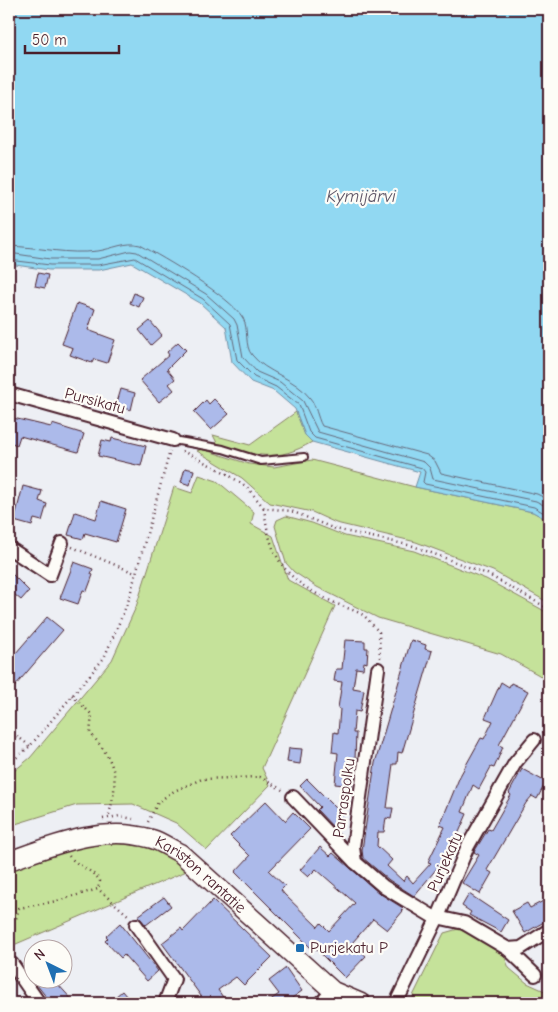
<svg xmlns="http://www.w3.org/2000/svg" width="558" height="1012" font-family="'Comic Neue',sans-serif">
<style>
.green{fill:#c5e29a;stroke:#888062}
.water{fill:#91d8f2;stroke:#758ea2}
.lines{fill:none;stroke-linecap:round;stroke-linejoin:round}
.shore{stroke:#66697b;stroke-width:1}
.building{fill:#acbaea;stroke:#4a1f2b}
.lane-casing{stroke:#4a1f2b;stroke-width:10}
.street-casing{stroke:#4a1f2b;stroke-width:16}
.secondary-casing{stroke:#4a1f2b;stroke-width:21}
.path{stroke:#4a1f2b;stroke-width:2.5;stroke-dasharray:1 4;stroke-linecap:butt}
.lane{stroke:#fdfcf7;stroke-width:6}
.street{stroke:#fdfcf7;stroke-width:12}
.secondary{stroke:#fdfcf7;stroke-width:18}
.poi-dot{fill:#1f6fb2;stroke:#fdfcf7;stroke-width:2}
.labels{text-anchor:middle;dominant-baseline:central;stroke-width:4.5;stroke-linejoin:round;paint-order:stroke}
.street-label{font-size:16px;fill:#4a1f2b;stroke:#fdfcf7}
.poi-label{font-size:16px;fill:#4a1f2b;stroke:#fdfcf7;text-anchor:start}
.water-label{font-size:18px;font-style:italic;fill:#5f5667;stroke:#fdfcf7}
</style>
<rect width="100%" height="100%" fill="#edeff4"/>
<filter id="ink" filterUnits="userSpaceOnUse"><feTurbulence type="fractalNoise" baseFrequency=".02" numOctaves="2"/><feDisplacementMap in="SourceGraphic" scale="10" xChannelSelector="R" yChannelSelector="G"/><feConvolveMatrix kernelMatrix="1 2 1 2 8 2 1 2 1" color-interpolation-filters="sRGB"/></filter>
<g filter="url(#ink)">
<g class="green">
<path d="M296,412L305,435L312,442C276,463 254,456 217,443L213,435L250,445Z"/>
<path d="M202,449L249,464L274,467L312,460L415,487L533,512L549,521V603L493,571L416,542L336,523L312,512L270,503L242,478L197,451Z"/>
<path d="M199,475L217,481L254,512L251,524L273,536L288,580L335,606L262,768L270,785L207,850L176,823L133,804L77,805L9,826V775L30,758L112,660L136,607L174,487L192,493Z"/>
<path d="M286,516L312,523L345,536L414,551L486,579L541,609L549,614V685L539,675L501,654L378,618L317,587L294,572L286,563L275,526L277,520Z"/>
<path d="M115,843L153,848L189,870L9,947V870L76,847Z"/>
<path d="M458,929L483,938L504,955L509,968L527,983L549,993V1003H414L413,996L444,933Z"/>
</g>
<path class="water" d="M9,9H549V521L533,512L415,487L420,472L312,442L305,435L295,409L274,391L251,382L232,362L226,327L200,303L132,263L99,270H49L9,264Z"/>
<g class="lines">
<g class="shore">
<path d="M9,246C38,247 68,255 98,251C112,249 126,241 140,245C164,258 230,296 243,318C249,329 244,346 252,355C266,373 294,377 310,398C316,405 317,417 322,426L427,455L435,461L441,473L537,494L549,500"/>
<path d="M9,253L50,259H98L130,251L137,252L206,294L234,319L237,325L243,357L257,372L280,382L303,401L318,432L424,462L430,468L433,479L536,501L549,508"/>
<path d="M9,260L50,265H98L135,258L203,299L230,324L237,360L254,377L276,387L299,405L309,432L315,438L422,468L425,472L423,482L425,484L534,507L549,516"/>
</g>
</g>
<g class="building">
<path d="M38,273L48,275L45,288L35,286Z"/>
<path d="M134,293L143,297L139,307L130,303Z"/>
<path d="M77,303L95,309L88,330L115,340L107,363L94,359L92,363L70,355L73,348L62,344Z"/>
<path d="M150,321L162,335L151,345L139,330Z"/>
<path d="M178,342L186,350L167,369L175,379L169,384L174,390L159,402L140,380L169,355L167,352Z"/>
<path d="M121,389L135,393L131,410L116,406Z"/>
<path d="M214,399L229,414L211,430L194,412L206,400L209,404Z"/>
<path d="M9,417L51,427L52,424L84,434L78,452L20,436L17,445L9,442Z"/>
<path d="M112,438L146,446L141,466L98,456L102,440L111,442Z"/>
<path d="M185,468L194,470L190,485L181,482Z"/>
<path d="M23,486L42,491L39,501L47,504L42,521L34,519L32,526L14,521Z"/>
<path d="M101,501L126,509L116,542L85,533L83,539L68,535L75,512L96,519Z"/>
<path d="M74,562L93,569L91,574L93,575L87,591L83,590L78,604L60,598Z"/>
<path d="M9,571L29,591L21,600L9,590Z"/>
<path d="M47,617L63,630L9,693V661Z"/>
<path d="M345,640L365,641V648H368L367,663L364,662L363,669L356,668L353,688L364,690L360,712L355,711L353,733H356L355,759L352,786L335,784L338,753L332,752L334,732L338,733L340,709L338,708L342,682L334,681L336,669H342Z"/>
<path d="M411,640L426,645L425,649L432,651L402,753L398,752L397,764H393L387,808H393L391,819L386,818L384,832H378L377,846L392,860L387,866L403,881L407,876L413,883L431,863L428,862L445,827L440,825L460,776L481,738L484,739L493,721L485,718L501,682L509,687L511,683L528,691L499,745L503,747L494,768L491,767L479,789L473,785L462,812L467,814L443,869L438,867L414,896L389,880L363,858L362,850L375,763Z"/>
<path d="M289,748L302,749L300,764L287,762Z"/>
<path d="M522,769L546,782L537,799L532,796L526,803L487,870L492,873L480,894L462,883L479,855L474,852L488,829L491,830L511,795L509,793Z"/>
<path d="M307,779L345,817L334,828L317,810L320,807L300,786Z"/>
<path d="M266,801L285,821L293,812L310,829L269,871L285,886L281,890L284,894L318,927L321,923L329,931L355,903L316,869L308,877L300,870L320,847L330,856L333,853L379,893L403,908L401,910L403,911L387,930L373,919L352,943L366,956L345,978L314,947L312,949L235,872L250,856L230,836Z"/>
<path d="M469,894L508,920L501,932L469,915L471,912L462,906Z"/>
<path d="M164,897L171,906L146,925L138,916Z"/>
<path d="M549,898V919L525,933L512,911L527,903L530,908Z"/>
<path d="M213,900L272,957L244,985L236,977L218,990L227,1003H192L201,996L162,943L181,928L183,931Z"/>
<path d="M120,923L158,971L147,981L124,955L121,958L105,941L108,938L106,936Z"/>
<path d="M286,968L302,991L292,998L296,1003H266L279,994L269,981Z"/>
<path d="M33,980H54L75,1003H51Z"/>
<path d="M122,991L132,1003H108Z"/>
</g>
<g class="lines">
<defs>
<path id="lane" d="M173,440L223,449L261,461L304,457"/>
<g id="street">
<path d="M9,394L173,440"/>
<path d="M9,548L50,575L62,543"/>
<path d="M378,669L353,847L355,862L384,887L432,916L464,923L508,949L521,948L549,930"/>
<path d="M293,797L355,862"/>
<path d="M136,925L174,979L165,1003"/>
<path d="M508,949L535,975"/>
<path d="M12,964L39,1003"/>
<path d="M321,1003L333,991"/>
<path d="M396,1003L438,917L468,846L515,763L534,740"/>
</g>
<g id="secondary">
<path id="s1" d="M9,861C54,845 104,824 152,839C162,842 171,849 180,853L333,991L361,1003"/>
</g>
</defs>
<use href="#lane" class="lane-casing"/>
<use href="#street" class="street-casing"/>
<use href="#secondary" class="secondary-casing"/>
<g class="path">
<path d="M182,451L224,472L247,487L264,508L291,511L335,529L413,546L487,574L549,609"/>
<path d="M264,508C270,561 287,581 335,603C343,607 355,610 363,615C369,620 374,627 379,632L380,658"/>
<path d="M72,547L135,573"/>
<path d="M72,695L92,715L90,733C118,764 119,779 108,818"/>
<path d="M9,730L30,746"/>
<path d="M543,733L549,728"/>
<path d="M9,764L30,746L104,658L128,602L170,451"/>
<path d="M103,819L120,816L133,819"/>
<path d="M148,822L158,802L174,791L202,779L260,777L284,791"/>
<path d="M69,856C78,867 92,869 100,881L98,889"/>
<path d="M9,925L16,919L19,908L57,901L98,889L129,916"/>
</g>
<use href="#lane" class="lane"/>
<use href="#street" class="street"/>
<use href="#secondary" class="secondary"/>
</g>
</g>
<rect class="poi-dot" x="295" y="943" width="10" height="10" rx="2.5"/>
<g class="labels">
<g class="street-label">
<text transform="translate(95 401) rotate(15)">Pursikatu</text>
<text transform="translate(344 798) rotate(-82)">Parraspolku</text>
<text transform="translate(445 862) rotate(-66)">Purjekatu</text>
<text stroke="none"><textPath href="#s1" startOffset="208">Kariston rantatie</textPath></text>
</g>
<g class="poi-label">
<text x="310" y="948">Purjekatu P</text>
</g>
<g class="water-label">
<text x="361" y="196">Kymijärvi</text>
</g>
</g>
<rect width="558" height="1012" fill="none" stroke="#fdfcf7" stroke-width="30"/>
<rect x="15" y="15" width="528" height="982" fill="none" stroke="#4a1f2b" stroke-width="2" filter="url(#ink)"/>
<g transform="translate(48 964) rotate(318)"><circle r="24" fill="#fdfcf7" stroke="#b5a4a5"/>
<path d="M0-4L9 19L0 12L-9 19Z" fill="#1f6fb2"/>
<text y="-8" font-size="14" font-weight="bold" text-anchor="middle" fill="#4a1f2b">N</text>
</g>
<path d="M25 45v8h94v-8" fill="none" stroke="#4a1f2b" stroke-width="2.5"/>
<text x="32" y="45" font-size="15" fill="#4a1f2b" stroke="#fdfcf7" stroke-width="4" paint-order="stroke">50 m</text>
</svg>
